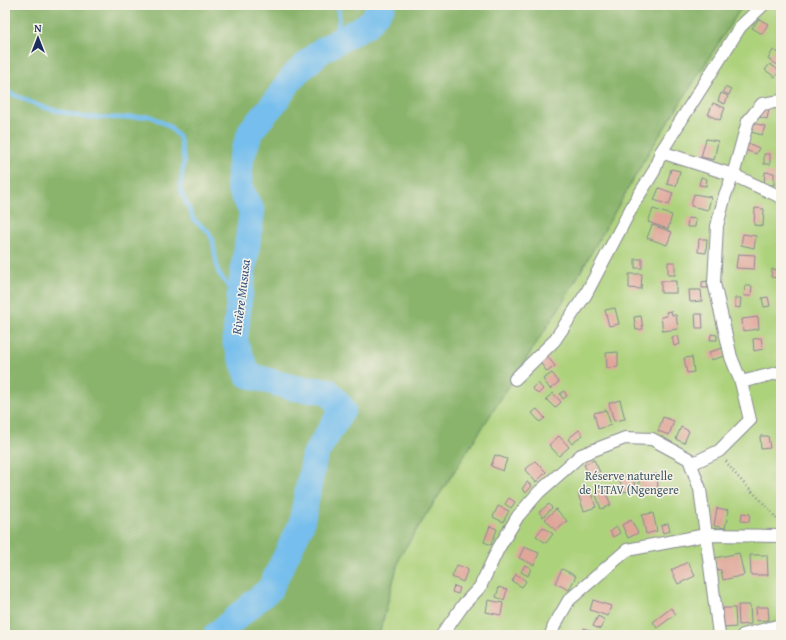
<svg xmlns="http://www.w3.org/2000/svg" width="786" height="640" font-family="'Gentium Book Plus',serif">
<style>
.green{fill:#add27c;stroke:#64806d}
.forest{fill:#8ab46c;stroke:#527265}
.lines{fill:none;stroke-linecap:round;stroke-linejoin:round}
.stream{stroke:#75beed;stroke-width:4.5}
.river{stroke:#75beed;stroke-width:26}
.building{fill:#dfa699}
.street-casing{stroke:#878892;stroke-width:14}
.path{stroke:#878892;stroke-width:2.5;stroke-dasharray:1 3;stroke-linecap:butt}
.street{stroke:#fff;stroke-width:12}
.labels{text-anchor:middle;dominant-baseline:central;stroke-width:3;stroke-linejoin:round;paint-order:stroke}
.park-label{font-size:12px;fill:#405866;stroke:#f7f3e8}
.water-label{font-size:13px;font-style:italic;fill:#325382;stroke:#f7f3e8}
</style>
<rect width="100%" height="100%" fill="#f7f3e8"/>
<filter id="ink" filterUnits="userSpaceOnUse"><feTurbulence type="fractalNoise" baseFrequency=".025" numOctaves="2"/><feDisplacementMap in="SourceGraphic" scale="8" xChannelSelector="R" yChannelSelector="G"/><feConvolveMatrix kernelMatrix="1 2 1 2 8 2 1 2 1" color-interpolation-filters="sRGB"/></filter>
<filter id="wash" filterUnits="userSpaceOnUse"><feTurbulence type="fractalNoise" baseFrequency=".012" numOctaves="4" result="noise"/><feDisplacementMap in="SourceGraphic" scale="16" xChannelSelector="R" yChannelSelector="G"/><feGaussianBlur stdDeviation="0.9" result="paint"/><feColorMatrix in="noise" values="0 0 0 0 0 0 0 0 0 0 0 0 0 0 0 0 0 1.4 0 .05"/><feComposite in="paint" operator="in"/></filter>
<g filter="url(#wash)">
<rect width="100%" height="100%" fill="#f3e1c7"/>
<path class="green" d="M747,5H781V635H379L400,556L566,297L649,152L739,11Z"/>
<path class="forest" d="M5,5H747L739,11L649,152L566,297L400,556L379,635H5Z"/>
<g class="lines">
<g class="stream">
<path d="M321,51C333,35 344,25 337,5"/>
<path d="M5,91L42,107L83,117L122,118L150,116L169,126L180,138L184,161L180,189L194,220L209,232L213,242L218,272L239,301"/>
</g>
<path class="river" d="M216,635L270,589L301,525L315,455L343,409L328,391L294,388L248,375L235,341L239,301L252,212L239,186L241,159L251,130L275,102L294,75L321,51L368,24L383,5"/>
</g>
<g id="blocks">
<g class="building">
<path d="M759,19L768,24L762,34L752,28Z"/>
<path d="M773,50L781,54V67L768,59Z"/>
<path d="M770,64L780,71L775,77L765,70Z"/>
<path d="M725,87L731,90L729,95L723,92Z"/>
<path d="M721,93L728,96L725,104L718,101Z"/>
<path d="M713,103L725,108L720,120L708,115Z"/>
<path d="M761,108L769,109L767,119L759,117Z"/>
<path d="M753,123L765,126L762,135L751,132Z"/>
<path d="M706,139L718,141L714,160L701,157Z"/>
<path d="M748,143L759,148L756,154L745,150Z"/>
<rect x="764" y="154" width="6" height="10"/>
<path d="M671,169L680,171L676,186L667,184Z"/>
<path d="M765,172L774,173V185H764Z"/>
<path d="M701,177L707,179L706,186L699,185Z"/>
<path d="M659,188L673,193L669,205L654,200Z"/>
<path d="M694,194L711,197L708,210L691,206Z"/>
<path d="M755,208L764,209L763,226L754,225Z"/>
<path d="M653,209L672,215L668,229L648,222Z"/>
<path d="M688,218L696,219L695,227H687Z"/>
<path d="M652,225L672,232L667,245L647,238Z"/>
<path d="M743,234L756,236L754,248L741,245Z"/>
<path d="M699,239H707L706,253L698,252Z"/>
<path d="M738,254L755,255L754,269L736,268Z"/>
<rect x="635" y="259" width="7" height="9"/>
<rect x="668" y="262" width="7" height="13"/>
<path d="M772,269L778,270L777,278L771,277Z"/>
<path d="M629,274H642L641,289L629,288Z"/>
<rect x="661" y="281" width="15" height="12"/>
<path d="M707,281L708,288H702V282Z"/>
<path d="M778,282H781V300H779Z"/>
<path d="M745,286H752L751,296H744Z"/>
<path d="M689,290H701L702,301L690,302Z"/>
<path d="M768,297L770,306L764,307L762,298Z"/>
<path d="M735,298H741L740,308L735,307Z"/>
<path d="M615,308L619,324L609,326L605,310Z"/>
<path d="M671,311L672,315H676L678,329L663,331L661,317L667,316L666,312Z"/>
<path d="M695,314H702L703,328H696Z"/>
<path d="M641,316L643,329L636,330L634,317Z"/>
<path d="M758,317L759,329L743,331L742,319Z"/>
<path d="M711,334L717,335V340H710Z"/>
<path d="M678,335L680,344L674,346L672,337Z"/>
<path d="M761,338L763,349L754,351L753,339Z"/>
<path d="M723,348L725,356L711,360L709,352Z"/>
<path d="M618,352V367L607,368L606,353Z"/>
<path d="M547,356L555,366L547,372L540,362Z"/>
<path d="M692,357L694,372L687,373L684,358Z"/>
<path d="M552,373L559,382L550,389L543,379Z"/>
<path d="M538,383L543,389L538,394L532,388Z"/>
<path d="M564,391L567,396L563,399L560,394Z"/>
<path d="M553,393L561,402L555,408L546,399Z"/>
<path d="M620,400L625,419L614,421L609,403Z"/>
<path d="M537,409L545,418L540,422L532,413Z"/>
<path d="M606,410L611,425L598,429L594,413Z"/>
<path d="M663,417L674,421L669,435L658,431Z"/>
<path d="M681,427L689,431L684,443L676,439Z"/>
<path d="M579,430L583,435L572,444L568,439Z"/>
<path d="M559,436L569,447L559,456L549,445Z"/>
<path d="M760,436H768L770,448L761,449Z"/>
<path d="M495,455L507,459L503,471L491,466Z"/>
<path d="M594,460L600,472L591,477L584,465Z"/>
<path d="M535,461L546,472L536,482L525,470Z"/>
<path d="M657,474L658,488L640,491L638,476Z"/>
<path d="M632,475L636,490L623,492L619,477Z"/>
<path d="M527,482L532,486L526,493L522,489Z"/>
<path d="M604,488L611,505L601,509L595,492Z"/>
<path d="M590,490L596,507L584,511L578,494Z"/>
<path d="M509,498L515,502L511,508L505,504Z"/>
<path d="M549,504L552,508L543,517L539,512Z"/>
<path d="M498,506L509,511L503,522L493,517Z"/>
<path d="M717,508L729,510L725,528L714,526Z"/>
<path d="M556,509L567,521L556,531L545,519Z"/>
<path d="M653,513L657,531L646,534L642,515Z"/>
<path d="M742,513L750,514L749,522L741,521Z"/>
<path d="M631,520L638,533L628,538L622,525Z"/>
<path d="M668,523L670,531L663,533L661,526Z"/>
<path d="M490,526L497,529L491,545L484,542Z"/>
<path d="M543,527L553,534L546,543L536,536Z"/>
<path d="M617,527L620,533L613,537L610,531Z"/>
<path d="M524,547L539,553L534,565L519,558Z"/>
<path d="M739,553L744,575L723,580L721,570H717L715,558Z"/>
<path d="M750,555H767L768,575H751Z"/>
<path d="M688,562L695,576L678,584L671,570Z"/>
<path d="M457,565L468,569L463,582L452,577Z"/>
<path d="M525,565L531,568L528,576L521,572Z"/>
<path d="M562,569L576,576L569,590L555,583Z"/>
<path d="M516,574L526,581L522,587L512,581Z"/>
<path d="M454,586L460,588L458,594L452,592Z"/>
<path d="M499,587L507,590L504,600L496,597Z"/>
<path d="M488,600L503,603L501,615L486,612Z"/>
<path d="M593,600L611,606L608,616L590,610Z"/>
<path d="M738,605H750L751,624L739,625Z"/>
<path d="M756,607H768L769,620L757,621Z"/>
<path d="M671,608L676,614L657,628L653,622Z"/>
<path d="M723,608H735L736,627L724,628Z"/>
<path d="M598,616L605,620L600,629L593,626Z"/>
<path d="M584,628L598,634L597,635H581Z"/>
</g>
</g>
</g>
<g filter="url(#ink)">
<use href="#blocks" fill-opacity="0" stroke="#878892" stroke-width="1"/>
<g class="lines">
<defs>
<g id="street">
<path d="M661,152L733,175L781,197"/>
<path d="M515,379L554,341L586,294L634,203L654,171L661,152L740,27L763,5"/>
<path d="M741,382L781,372"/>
<path d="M691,464L719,451L750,420L741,382L731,357L714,283L717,226L725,195L733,175L748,121L762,104L781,101"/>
<path d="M442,635L464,604L480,587L498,549L518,516L539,492L581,455L625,438L652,439L689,459L700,489L719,635"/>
<path d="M551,635L554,626L569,600L627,550L706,535L781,536"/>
<path d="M743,635L781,625"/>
</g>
</defs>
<use href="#street" class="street-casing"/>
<path class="path" d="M726,461C741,485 765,500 780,524"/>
<use href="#street" class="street"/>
</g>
</g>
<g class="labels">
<g class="park-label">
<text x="629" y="475">Réserve naturelle<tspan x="629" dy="14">de l'ITAV (Ngengere</tspan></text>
</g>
<g class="water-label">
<text transform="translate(241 297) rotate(-83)">Rivière Mususa</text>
</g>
</g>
<rect width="786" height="640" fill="none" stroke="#f7f3e8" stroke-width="20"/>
<g transform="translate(38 38)" stroke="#f7f3e8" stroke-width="3" paint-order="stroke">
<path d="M0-3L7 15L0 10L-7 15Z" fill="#1b2f5e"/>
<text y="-6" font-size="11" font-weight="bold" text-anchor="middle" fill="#1b2f5e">N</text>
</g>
</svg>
